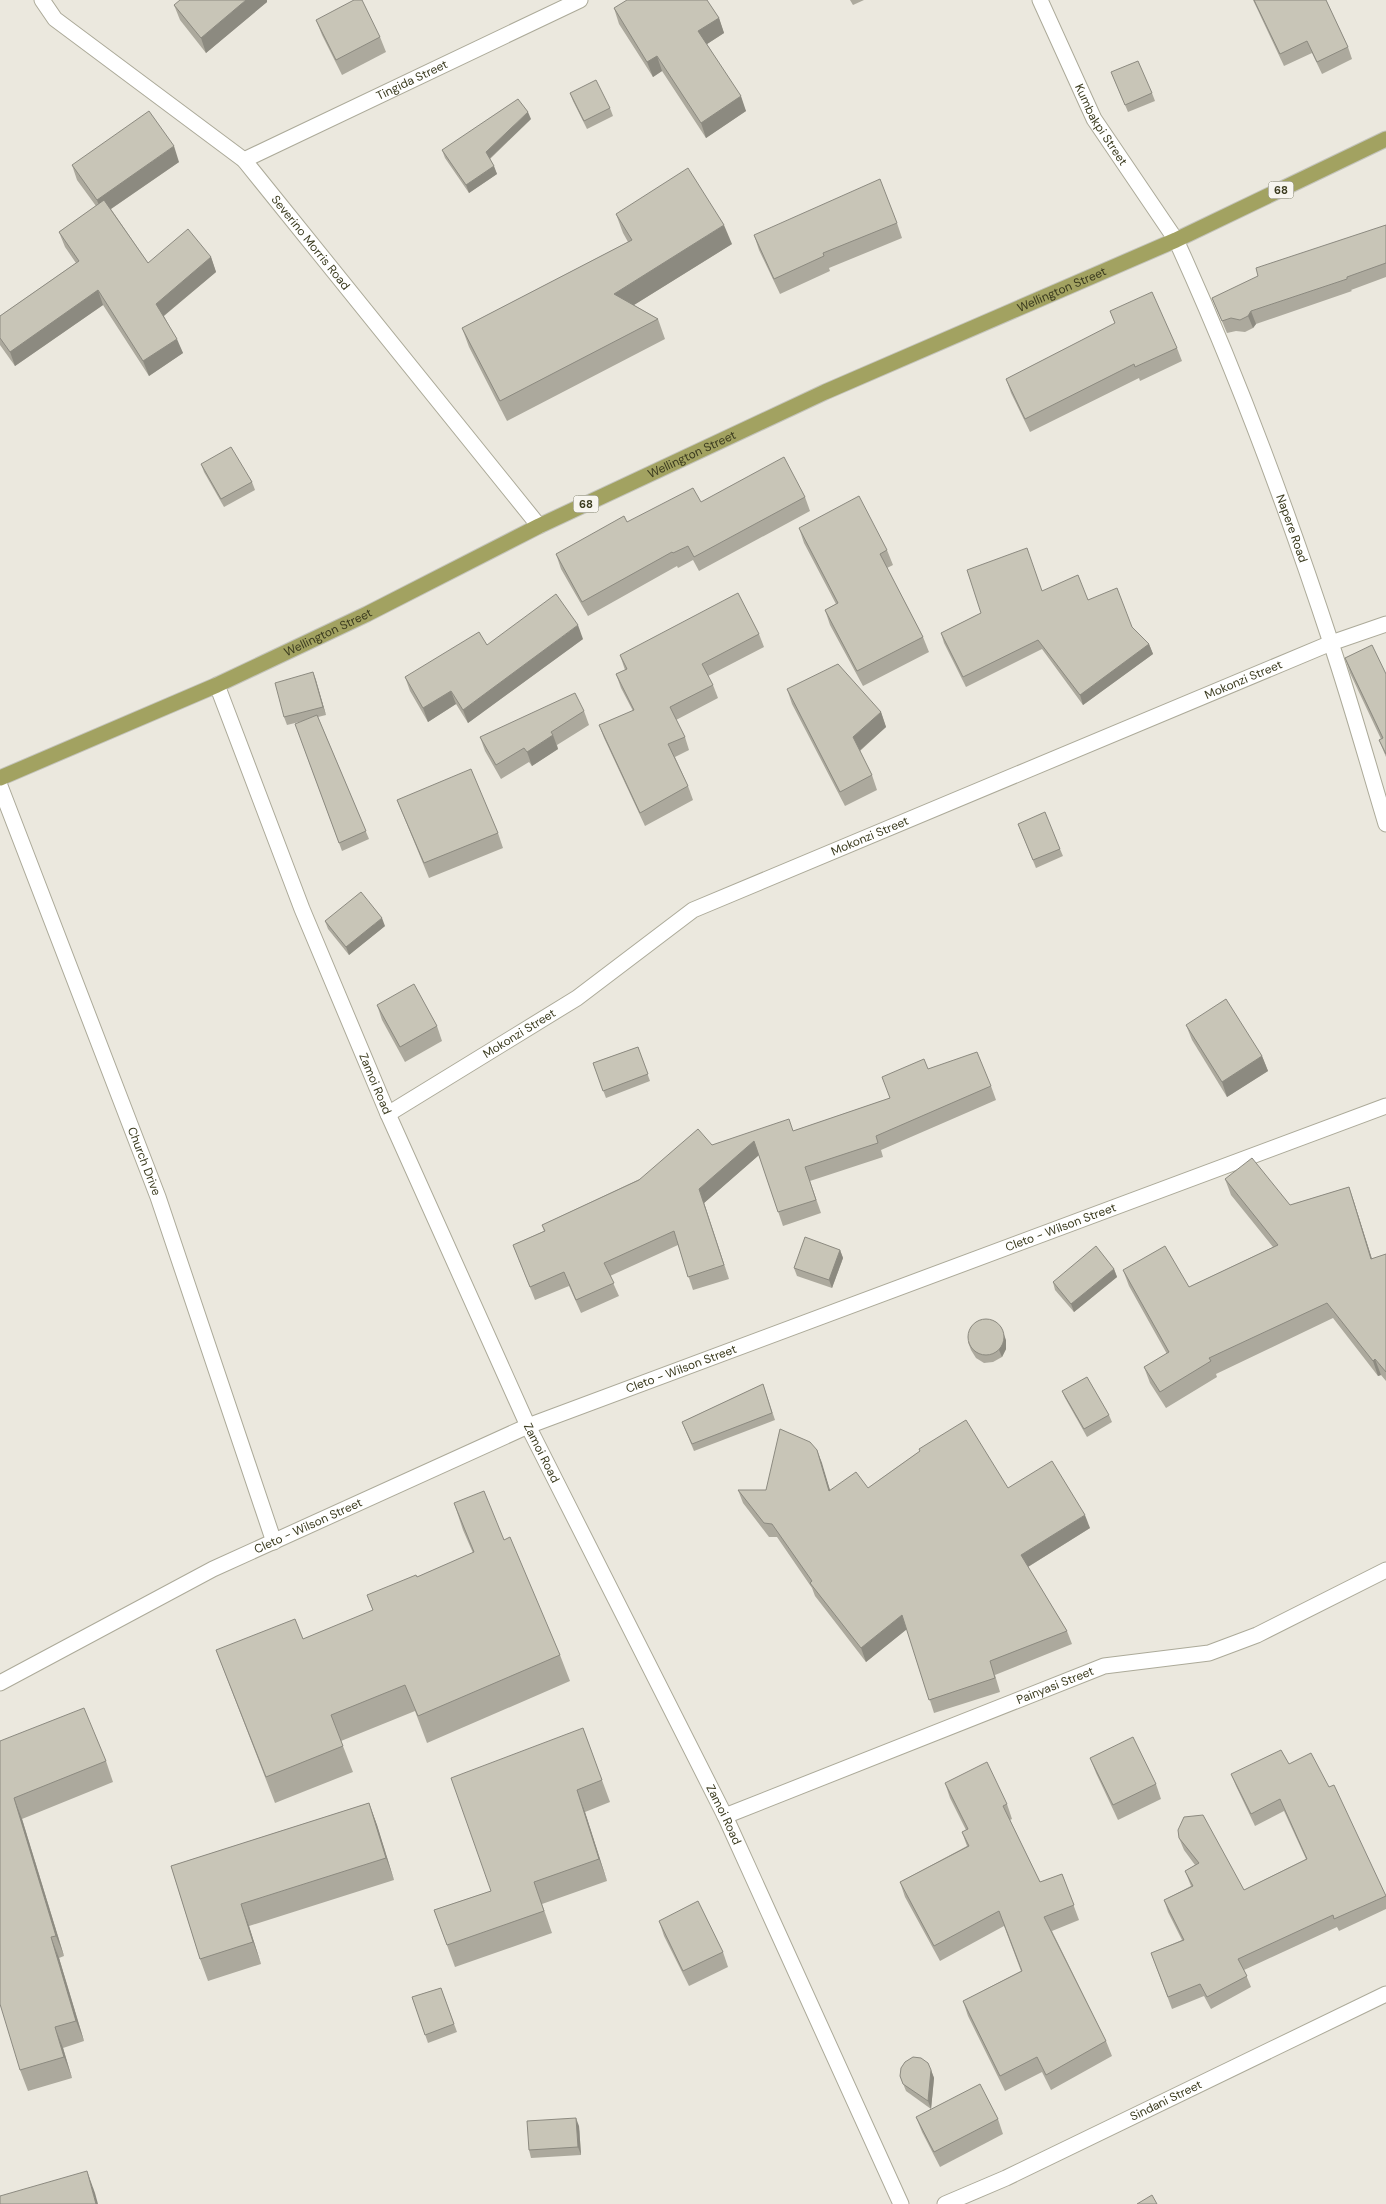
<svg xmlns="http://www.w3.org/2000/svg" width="1386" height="2204" font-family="'DM Sans',sans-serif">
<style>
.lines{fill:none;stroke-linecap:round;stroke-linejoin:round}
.minor-casing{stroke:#acaa99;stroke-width:17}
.tertiary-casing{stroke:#acaa99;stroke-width:17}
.primary-casing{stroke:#c4c4bc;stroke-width:17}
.minor{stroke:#fff;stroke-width:15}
.tertiary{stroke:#fff;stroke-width:15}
.primary{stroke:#a2a261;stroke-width:15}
.wall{fill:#aca99d}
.shaded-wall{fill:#8c8a80}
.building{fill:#c8c5b7;stroke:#8c8a80}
.labels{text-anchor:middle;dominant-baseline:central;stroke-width:5;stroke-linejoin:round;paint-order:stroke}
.shield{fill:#f7f5ef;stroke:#73735d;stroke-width:1}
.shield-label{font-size:11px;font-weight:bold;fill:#3b3b1f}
.street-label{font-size:12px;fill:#3b3b1f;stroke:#f7f5ef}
</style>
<rect width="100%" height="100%" fill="#ebe8de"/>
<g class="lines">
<defs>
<g id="minor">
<path id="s1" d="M1040,0L1094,119L1176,240"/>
<path id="s2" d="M244,160L580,0"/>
<path id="s3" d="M217,685L302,909L388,1114L528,1426L725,1816L901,2204"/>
<path id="s4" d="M0,786L158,1197L274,1542"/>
<path id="s5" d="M388,1114L577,998L693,910L1331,643L1386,624"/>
<path id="s6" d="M0,1683L213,1569L528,1426L1386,1106"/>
<path id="s7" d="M725,1816L1104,1666L1209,1653L1257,1635L1386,1570"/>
<path id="s8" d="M945,2204L1006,2178L1386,1994"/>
</g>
<g id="tertiary">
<path id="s9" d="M42,0L55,19L244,160L539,526"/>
<path id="s10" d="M1176,240C1236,371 1286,506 1331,643C1351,703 1368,764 1386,824"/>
</g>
<g id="primary">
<path id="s11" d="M0,778L217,685L367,614L539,526L825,392L1176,240L1386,139"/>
</g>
</defs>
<use href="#minor" class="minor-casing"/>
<use href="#tertiary" class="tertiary-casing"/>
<use href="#primary" class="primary-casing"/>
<use href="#minor" class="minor"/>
<use href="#tertiary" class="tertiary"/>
<use href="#primary" class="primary"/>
</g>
<g class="wall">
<path d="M850,0H864L853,5Z"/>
<path d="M1253,0H1326L1348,47L1352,59L1322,74L1312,53L1284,66Z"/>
<path d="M267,2L206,53L180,20L174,5Z"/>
<path d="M614,8L719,18L724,33L707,44L746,111L706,138L662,71L653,77L619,24Z"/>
<path d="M316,20L380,37L386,52L342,75L322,35Z"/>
<path d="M1111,72L1152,93L1155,101L1128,112Z"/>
<path d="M570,93L610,108L613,116L587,129L573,101Z"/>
<path d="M531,119L490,159L497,174L469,193L445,158L442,150Z"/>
<path d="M179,162L111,209L148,263L211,257L216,272L164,316L183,353L149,376L103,305L15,366L0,345V316L76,263L65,247L59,232L96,206L77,180L72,165Z"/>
<path d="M616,214L732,244L634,305L658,319L665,339L507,421L469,347L462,328L628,242L623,233Z"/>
<path d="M897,223L902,238L829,268L830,271L780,294L759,250L754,235Z"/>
<path d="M1386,225V277L1351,290L1352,291L1256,324L1253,328L1245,332L1236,331L1227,333L1212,298Z"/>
<path d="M1110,311L1177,348L1182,361L1140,381L1139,378L1030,432L1011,393L1006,379L1115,324Z"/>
<path d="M201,464L252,482L255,490L224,507L204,472Z"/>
<path d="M805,497L810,511L699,571L693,560L678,568L677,566L588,616L561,569L556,554L627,522L701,502Z"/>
<path d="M799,528L887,550L893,565L887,568L923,637L929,652L863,686L830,625L825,610L836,604L804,543Z"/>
<path d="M1042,591L1088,600L1132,627L1149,644L1153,654L1083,705L1042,649L966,687L944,643L941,633L981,613Z"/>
<path d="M759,634L764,647L708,676L713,685L718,698L676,720L685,737L689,750L675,757L688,786L693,800L645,826L604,738L599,725L633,711L621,688L616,674L625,670L620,655Z"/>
<path d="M583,639L468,723L456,704L428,722L410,691L405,677L487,645Z"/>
<path d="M1345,658L1386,674V757L1379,740L1381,739L1350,673Z"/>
<path d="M313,672L326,715L318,717L369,839L342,851L298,732L303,721L287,725L284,717Z"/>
<path d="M787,689L881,712L886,727L860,751L872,775L877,790L845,806L792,704Z"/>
<path d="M584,711L589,725L557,745L558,749L532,766L529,762L501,779L485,751L480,737Z"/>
<path d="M397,800L498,833L503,848L429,878Z"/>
<path d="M1018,824L1060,849L1063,856L1036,868Z"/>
<path d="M325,921L385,926L349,955L328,929Z"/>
<path d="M377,1005L437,1026L442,1041L405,1062L382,1020Z"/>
<path d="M1186,1025L1262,1056L1268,1071L1227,1097L1192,1040Z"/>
<path d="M638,1047L650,1081L606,1098L593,1063Z"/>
<path d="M928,1069L991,1086L996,1100L881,1150L883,1157L810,1181L821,1213L783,1226L759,1155L704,1203L729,1279L693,1290L678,1245L610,1276L619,1296L581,1313L569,1286L535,1300L513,1245L544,1231L542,1225L712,1145L793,1131L890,1098Z"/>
<path d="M1225,1179L1290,1205L1349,1187L1354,1202L1372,1259L1386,1254V1381L1381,1375L1378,1376L1333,1318L1216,1374L1217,1377L1166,1408L1150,1383L1144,1367L1167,1354L1129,1286L1123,1270L1189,1287L1273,1247L1231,1195Z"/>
<path d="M840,1250L843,1258L832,1288L797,1276L794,1268Z"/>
<path d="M1114,1269L1117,1277L1074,1312L1055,1290L1053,1282Z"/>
<path d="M1006,1340V1349L1002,1357L993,1362L984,1363L976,1358L971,1350L968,1342Z"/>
<path d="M763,1384L775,1420L694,1451L682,1422Z"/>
<path d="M1062,1391L1109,1415L1112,1422L1087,1437L1065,1398Z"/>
<path d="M919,1449L1008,1488L1090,1528L1028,1567L1067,1631L1072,1644L995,1675L1000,1692L934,1713L907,1629L866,1662L815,1596L812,1588L777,1537H769L743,1503L738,1490H766L817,1450L830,1490L868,1488L920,1451Z"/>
<path d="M454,1503L504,1540L560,1655L570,1681L427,1743L415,1711L341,1741L353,1772L275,1803L216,1650L303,1639L373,1611L367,1595L417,1577L473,1553L463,1530Z"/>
<path d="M583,1728L610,1802L585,1812L607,1881L542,1904L552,1933L455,1967L434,1910L491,1891Z"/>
<path d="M0,1741L106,1761L113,1782L22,1819L64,1956L59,1958L84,2041L63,2048L72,2078L28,2091L20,2070Z"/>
<path d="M1090,1758L1156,1784L1161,1799L1118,1820L1096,1773Z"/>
<path d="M1289,1764L1386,1896V1909L1339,1931L1337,1927L1244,1970L1251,1987L1211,2009L1204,1996L1172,2009L1151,1953L1182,1940L1168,1912L1164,1900L1191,1886L1185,1871L1195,1865L1184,1850L1179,1838L1244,1890L1306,1859L1284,1811L1255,1826L1236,1786L1231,1774Z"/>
<path d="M945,1783L1007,1804L1012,1819L1010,1820L1040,1882L1062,1874L1079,1920L1052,1931L1106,2041L1112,2056L1051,2090L1042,2072L1005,2091L968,2016L963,2001L1021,1971L1004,1926L940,1961L905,1897L900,1882L967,1846L962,1832L966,1830L950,1798Z"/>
<path d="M369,1803L377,1825L394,1880L249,1926L261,1964L208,1981L200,1959L171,1866Z"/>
<path d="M659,1921L723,1952L728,1967L689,1986L664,1936Z"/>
<path d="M441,1988L457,2032L428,2043L412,1997Z"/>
<path d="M931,2070L934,2078L931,2109L906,2091L900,2076Z"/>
<path d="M916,2117L998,2119L1003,2134L940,2167L922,2132Z"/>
<path d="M579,2126L581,2155L531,2158L529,2150Z"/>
</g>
<g class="shaded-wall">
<path d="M246,0H267V2L206,53L201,38Z"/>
<path d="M719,18L724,33L704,46L698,31Z"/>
<path d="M657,56L662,71L653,77L647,62Z"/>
<path d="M741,96L746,111L706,138L701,123Z"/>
<path d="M528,112L531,119L488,160L486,152Z"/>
<path d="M174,146L179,162L102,215L97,200Z"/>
<path d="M494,166L497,174L469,193L466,185Z"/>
<path d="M724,225L732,244L621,313L614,294Z"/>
<path d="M211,257L216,272L161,318L156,304Z"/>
<path d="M98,290L103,305L15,366L10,352Z"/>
<path d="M1251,311L1256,324L1253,328L1248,316Z"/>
<path d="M177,339L183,353L149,376L143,361Z"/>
<path d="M578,625L583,639L468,723L463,710Z"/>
<path d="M1149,644L1153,654L1083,705L1080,695Z"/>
<path d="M313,672L316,680L326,715L323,707Z"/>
<path d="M451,691L456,704L428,722L423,708Z"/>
<path d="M881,712L886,727L858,752L853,737Z"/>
<path d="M553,735L558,749L532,766L527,752Z"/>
<path d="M382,918L385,926L349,955L346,947Z"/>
<path d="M1262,1056L1268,1071L1227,1097L1222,1082Z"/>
<path d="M754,1141L759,1155L704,1203L729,1279L699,1189Z"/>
<path d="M1349,1187L1354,1202L1377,1275L1371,1259Z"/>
<path d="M840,1250L843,1258L832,1288L829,1280Z"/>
<path d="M1114,1269L1117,1277L1074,1312L1071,1304Z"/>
<path d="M1003,1332L1006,1340V1349L1002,1357L999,1350Z"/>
<path d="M1375,1359L1381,1375L1378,1376L1373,1361Z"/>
<path d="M817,1450L822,1463L834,1504L829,1491Z"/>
<path d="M1085,1515L1090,1528L1026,1568L1021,1555Z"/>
<path d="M902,1615L907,1629L866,1662L861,1648Z"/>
<path d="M577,1790L585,1812L607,1881L599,1859Z"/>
<path d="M14,1798L22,1819L64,1956L56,1936Z"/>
<path d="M369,1803L377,1825L394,1880L386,1858Z"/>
<path d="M241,1904L249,1926L261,1964L253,1942Z"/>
<path d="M51,1937L59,1958L84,2041L76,2021Z"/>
<path d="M55,2027L63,2048L72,2078L64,2057Z"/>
<path d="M931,2070L934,2078L931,2109L928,2101Z"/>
<path d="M576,2118L579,2126L581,2155L578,2147Z"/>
<path d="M87,2171L95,2193L98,2204H96Z"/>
</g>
<g class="building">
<path d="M180,0H246L201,38L174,5Z"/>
<path d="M354,0H362L380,37L336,60L316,20Z"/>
<path d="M627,0H707L719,18L698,31L741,96L701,123L657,56L647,62L614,8Z"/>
<path d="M1254,0H1326L1348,47L1317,62L1307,41L1280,54Z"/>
<path d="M1138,61L1152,93L1125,105L1111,72Z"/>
<path d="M596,80L610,108L584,121L570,93Z"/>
<path d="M518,99L528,112L486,152L494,166L466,185L442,150Z"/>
<path d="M149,111L174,146L97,200L72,165Z"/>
<path d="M688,168L724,225L614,294L658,319L500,401L462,328L632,240L616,214Z"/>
<path d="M880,179L897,223L823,253L824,256L774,279L754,235Z"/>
<path d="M104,200L148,263L188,229L211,257L156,304L177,339L143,361L98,290L10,352L0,338V316L79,261L59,232Z"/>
<path d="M1386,225V263L1347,277V279L1251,311L1248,316L1240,320L1231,318L1222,321L1212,298L1258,276L1256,268Z"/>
<path d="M1152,292L1177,348L1135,367L1134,364L1025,419L1006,379L1115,323L1110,311Z"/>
<path d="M231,447L252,482L221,499L201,464Z"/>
<path d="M784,457L805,497L694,557L688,546L673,553L672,552L582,602L556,554L624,516L627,522L693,488L701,502Z"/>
<path d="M859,496L887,550L880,554L923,637L857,671L825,610L838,603L799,528Z"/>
<path d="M1027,548L1042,591L1078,575L1088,600L1117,588L1132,627L1149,644L1080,695L1038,640L963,677L941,633L981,613L967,570Z"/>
<path d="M738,593L759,634L702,664L713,685L670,707L685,737L668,744L688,786L640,813L599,725L634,710L616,674L627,669L620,655Z"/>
<path d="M556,594L578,625L463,710L451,691L423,708L405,677L479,632L487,645Z"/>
<path d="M1372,645L1386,674V754L1379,740L1383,738L1345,658Z"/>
<path d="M838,664L881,712L853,737L872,775L840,792L787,689Z"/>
<path d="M313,672L323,707L284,717L275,683Z"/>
<path d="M575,693L584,711L551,732L553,735L527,752L524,748L496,765L480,737Z"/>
<path d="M317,715L366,831L339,843L295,724Z"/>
<path d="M471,769L498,833L424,863L397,800Z"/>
<path d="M1045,812L1060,849L1033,860L1018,824Z"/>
<path d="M361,892L382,918L346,947L325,921Z"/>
<path d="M414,984L437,1026L400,1047L377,1005Z"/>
<path d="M1226,999L1262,1056L1222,1082L1186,1025Z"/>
<path d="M638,1047L648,1074L603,1091L593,1063Z"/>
<path d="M977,1052L991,1086L876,1136L878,1143L805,1167L816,1200L778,1212L754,1141L699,1189L724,1265L688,1277L674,1231L604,1263L614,1283L576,1300L564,1272L530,1287L513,1245L545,1231L542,1225L639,1180L698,1129L712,1145L789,1119L793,1131L890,1098L882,1077L924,1059L928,1069Z"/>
<path d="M1252,1158L1290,1205L1349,1187L1371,1259L1386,1254V1372L1375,1359L1373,1361L1327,1303L1209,1358L1211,1361L1160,1392L1144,1367L1169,1352L1123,1270L1165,1246L1189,1287L1278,1245L1225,1179Z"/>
<path d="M805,1237L840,1250L829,1280L794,1268Z"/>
<path d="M1096,1246L1114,1269L1071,1304L1053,1282Z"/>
<circle cx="986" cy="1337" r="18"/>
<path d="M1087,1377L1109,1415L1084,1429L1062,1391Z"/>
<path d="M763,1384L772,1413L692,1444L682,1422Z"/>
<path d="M966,1420L1008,1488L1052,1461L1085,1515L1021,1555L1067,1631L990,1661L995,1678L929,1700L902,1615L861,1648L810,1583L812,1581L772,1524L764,1523L738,1490H766L780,1429L810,1442L817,1450L829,1491L856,1472L868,1488L920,1451L919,1449Z"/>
<path d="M484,1491L504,1540L510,1537L560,1655L418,1716L405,1685L331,1715L343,1746L266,1777L216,1650L295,1619L303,1639L373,1610L367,1595L416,1575L417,1577L474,1552L454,1503Z"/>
<path d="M84,1708L106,1761L14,1798L56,1936L51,1937L76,2021L55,2027L64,2057L20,2070L0,2004V1741Z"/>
<path d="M583,1728L602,1780L577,1790L599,1859L534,1882L544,1911L447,1945L434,1910L491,1891L451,1778Z"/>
<path d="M1133,1737L1156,1784L1113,1805L1090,1758Z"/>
<path d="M1281,1750L1289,1764L1311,1753L1329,1787L1334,1785L1386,1896L1334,1919L1333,1915L1238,1959L1247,1976L1207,1997L1200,1984L1168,1997L1151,1953L1184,1940L1164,1900L1193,1886L1185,1871L1199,1863L1179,1838L1178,1830L1184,1817L1203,1815L1244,1890L1307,1859L1280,1799L1251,1814L1231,1774Z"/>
<path d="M987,1762L1007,1804L1003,1806L1040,1882L1062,1874L1074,1905L1044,1917L1106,2041L1046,2075L1037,2057L1000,2076L963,2001L1022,1971L999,1911L934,1946L900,1882L969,1846L962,1832L968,1829L945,1783Z"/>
<path d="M369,1803L386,1858L241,1904L253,1942L200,1959L171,1866Z"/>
<path d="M698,1901L723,1952L683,1971L659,1921Z"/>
<path d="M441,1988L454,2024L425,2035L412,1997Z"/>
<path d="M913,2057L921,2058L928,2063L931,2070L928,2101L903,2084L900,2076L901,2068L905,2062Z"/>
<path d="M980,2084L998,2119L934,2152L916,2117Z"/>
<path d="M576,2118L578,2147L529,2150L527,2121Z"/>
<path d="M87,2171L96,2204H0V2196Z"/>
<path d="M1152,2195L1157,2204H1137Z"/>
</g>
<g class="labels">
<g class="shield">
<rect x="1268.5" y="181.5" width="25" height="17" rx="4"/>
<rect x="573.5" y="495.5" width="25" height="17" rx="4"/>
</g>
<g class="shield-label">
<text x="1281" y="190">68</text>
<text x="586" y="504">68</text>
</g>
<g class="street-label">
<text stroke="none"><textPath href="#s2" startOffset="186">Tingida Street</textPath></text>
<text stroke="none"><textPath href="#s1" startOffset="139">Kumbakpi Street</textPath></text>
<text stroke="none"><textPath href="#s9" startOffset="365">Severino Morris Road</textPath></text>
<text stroke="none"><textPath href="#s11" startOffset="1169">Wellington Street</textPath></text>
<text stroke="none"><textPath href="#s11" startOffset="764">Wellington Street</textPath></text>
<text stroke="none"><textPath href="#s10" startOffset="311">Napere Road</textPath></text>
<text stroke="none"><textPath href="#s11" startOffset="359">Wellington Street</textPath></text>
<text stroke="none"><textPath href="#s5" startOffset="964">Mokonzi Street</textPath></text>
<text stroke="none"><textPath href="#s5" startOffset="559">Mokonzi Street</textPath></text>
<text stroke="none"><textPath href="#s5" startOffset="154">Mokonzi Street</textPath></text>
<text stroke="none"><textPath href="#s3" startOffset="429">Zamoi Road</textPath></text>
<text stroke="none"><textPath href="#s4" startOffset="402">Church Drive</textPath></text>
<text stroke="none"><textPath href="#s6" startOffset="1156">Cleto - Wilson Street</textPath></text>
<text stroke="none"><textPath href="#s6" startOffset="751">Cleto - Wilson Street</textPath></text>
<text stroke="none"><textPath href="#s3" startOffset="834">Zamoi Road</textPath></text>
<text stroke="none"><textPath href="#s6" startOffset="346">Cleto - Wilson Street</textPath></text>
<text stroke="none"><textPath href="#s7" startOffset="355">Painyasi Street</textPath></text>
<text stroke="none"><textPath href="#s3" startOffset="1239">Zamoi Road</textPath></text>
<text stroke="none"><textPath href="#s8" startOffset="244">Sindani Street</textPath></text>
</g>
</g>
</svg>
